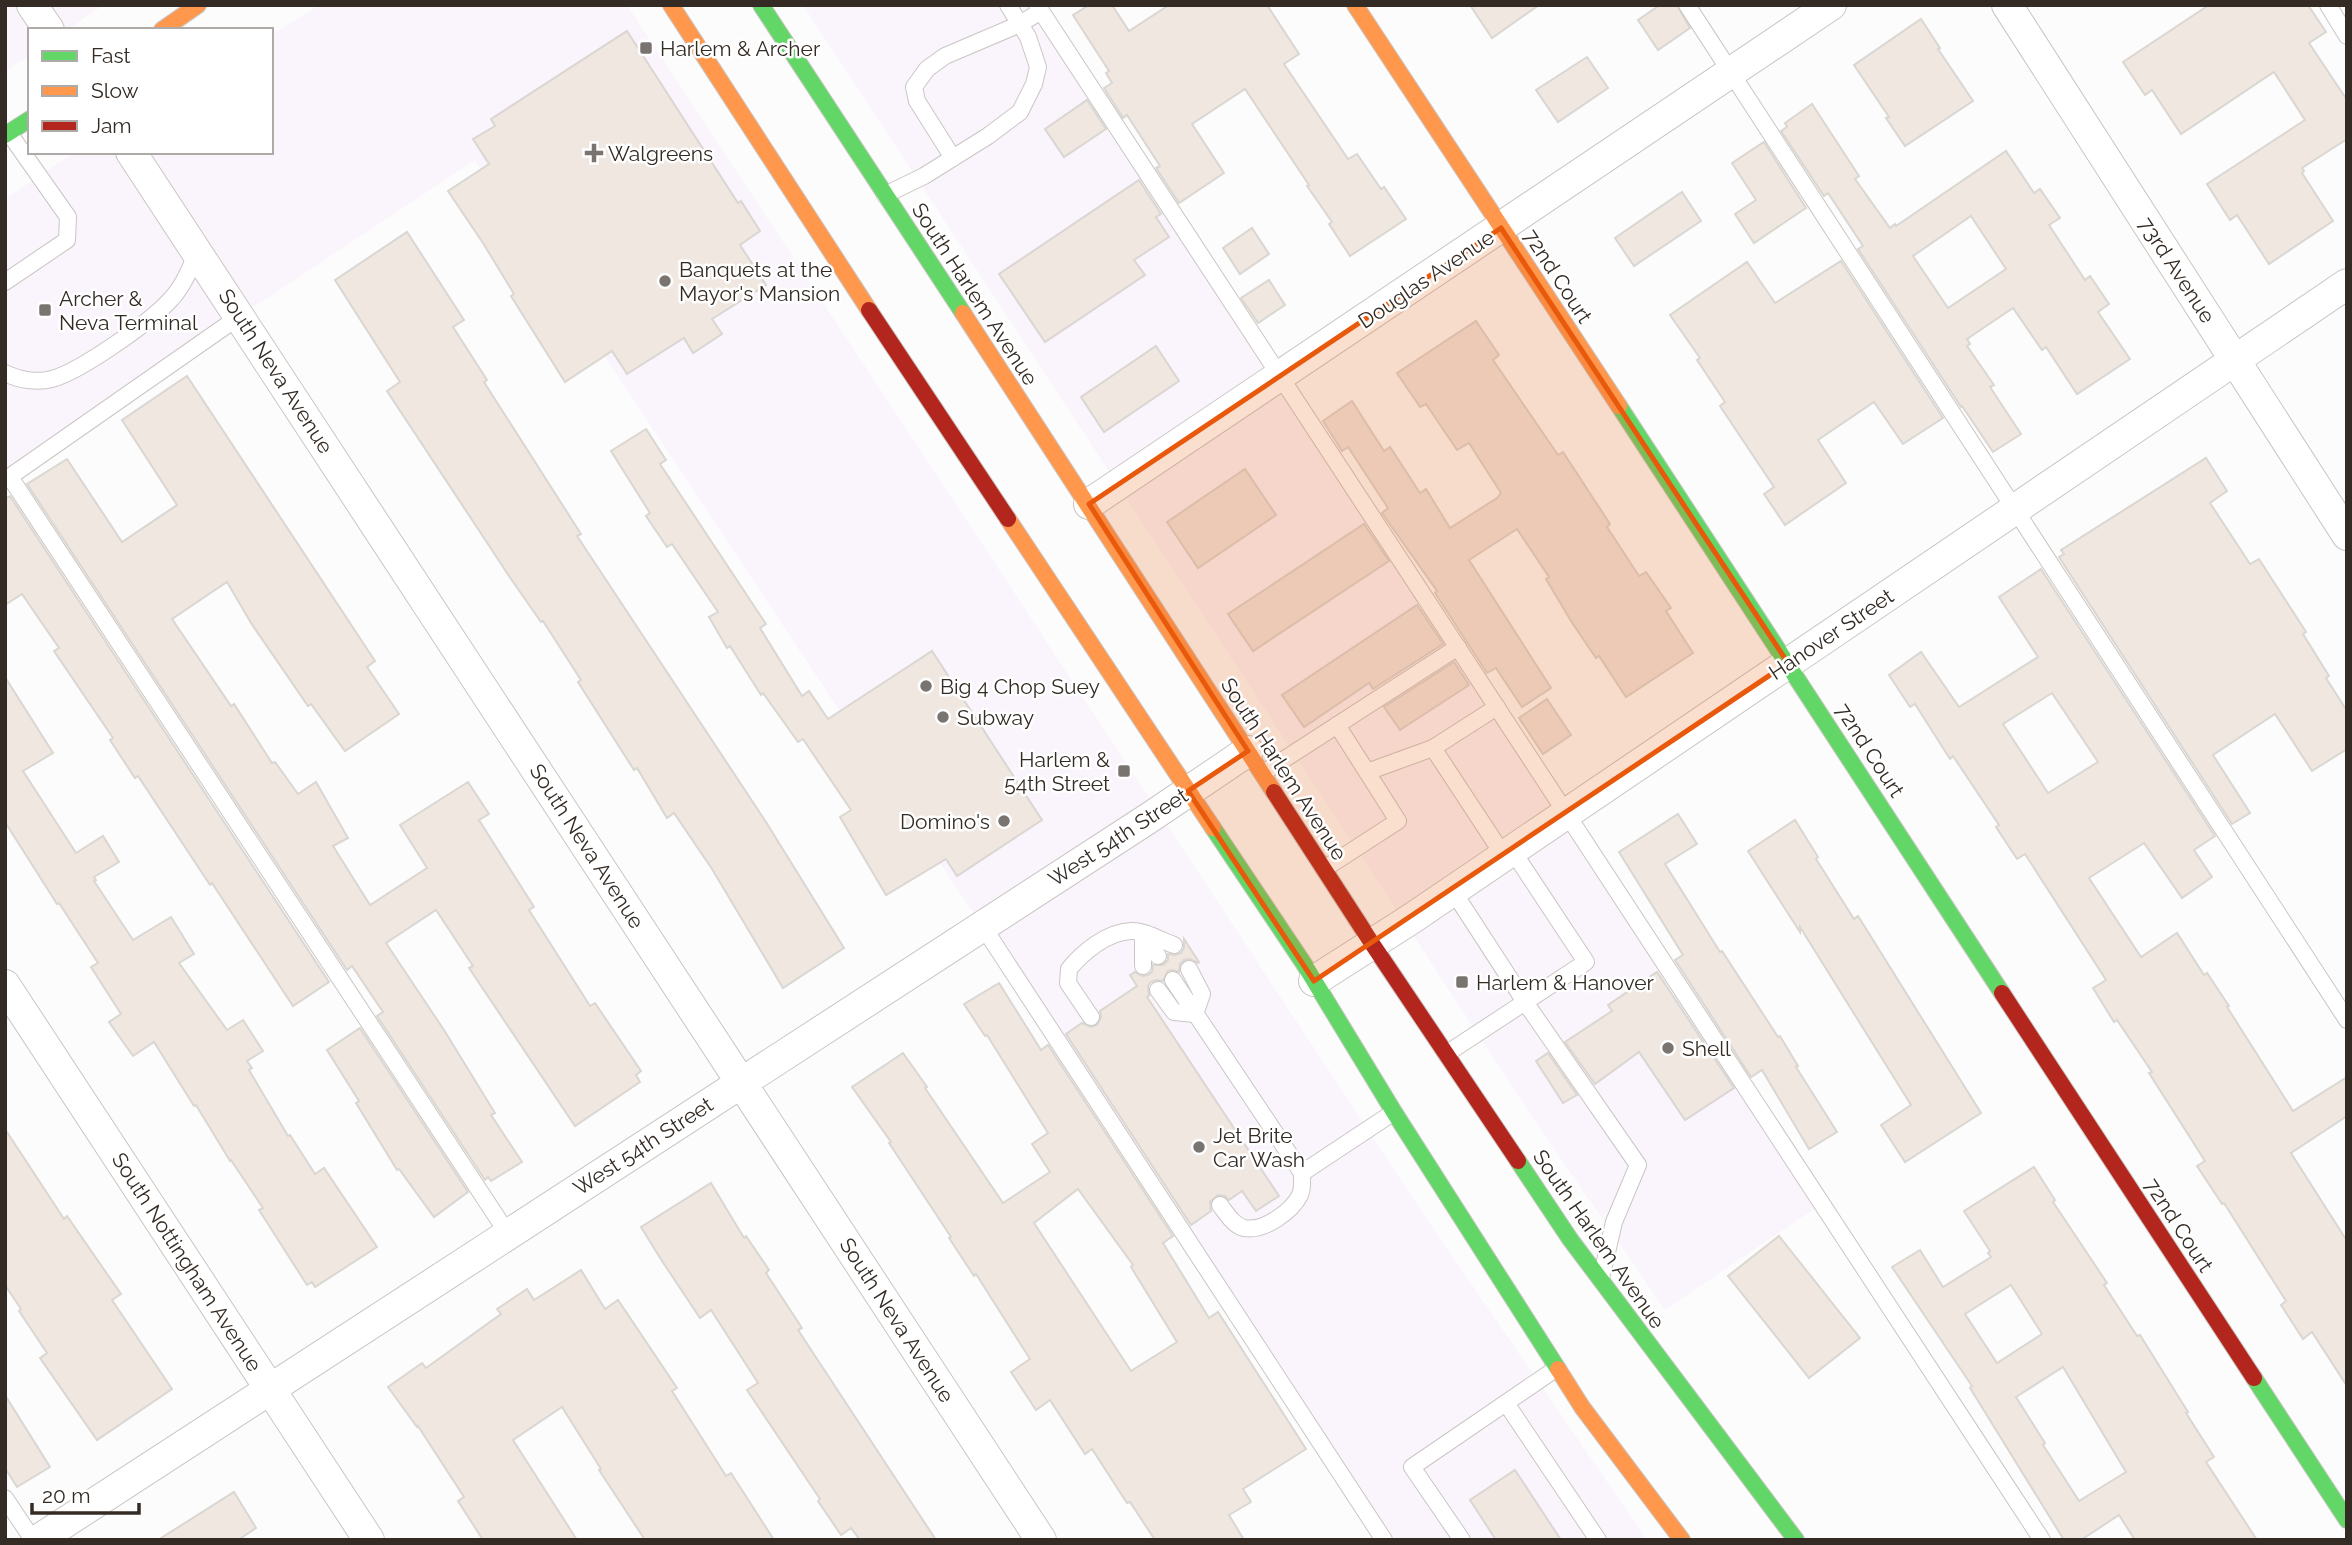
<svg xmlns="http://www.w3.org/2000/svg" width="2352" height="1545" font-family="Raleway,sans-serif">
<style>
.commercial{fill:#faf4fc}
.building{fill:#efe7e0;stroke:#dad6d2;stroke-width:2;fill-rule:evenodd}
.lines{fill:none;stroke-linecap:round;stroke-linejoin:round}
.lane-casing{stroke:#cac6c3;stroke-width:18}
.street-casing{stroke:#cac6c3;stroke-width:32}
.fast-casing{stroke:#cac6c3;stroke-width:18}
.slow-casing{stroke:#cac6c3;stroke-width:18}
.jam-casing{stroke:#cac6c3;stroke-width:18}
.lane{stroke:#fff;stroke-width:16}
.street{stroke:#fff;stroke-width:30}
.fast{stroke:#63d668;stroke-width:16}
.slow{stroke:#ff974d;stroke-width:16}
.jam{stroke:#b3261e;stroke-width:16}
.marked{fill:#e8590c;fill-opacity:0.2;stroke:#e8590c;stroke-width:5;stroke-linejoin:round}
.poi-dot{fill:#7a7470;stroke:#fff;stroke-width:2.5}
.labels{text-anchor:middle;dominant-baseline:central;stroke-width:5;stroke-linejoin:round;paint-order:stroke}
.poi-label{font-size:21px;fill:#342b24;stroke:#fff;text-anchor:start}
.street-label{font-size:21px;fill:#342b24;stroke:#fff}
</style>
<rect width="100%" height="100%" fill="#fcfcfc"/>
<g class="commercial">
<path d="M5,5H103L67,30H30V55L5,71Z"/>
<path d="M320,5H627L1426,1218L1647,1540H1388L475,160L5,472V199L75,152H271V35Z"/>
<path d="M803,5H1035L1820,1205L1665,1310L1531,1115Z"/>
</g>
<g class="building">
<path d="M1089,5H1112L1129,31L1169,5H1267L1299,54L1284,64L1348,159L1357,154L1381,189L1384,187L1406,219L1350,256L1329,224L1332,222L1307,186L1309,185L1245,89L1192,124L1224,173L1179,203L1156,168L1160,166L1127,115L1123,118L1104,88L1112,83L1106,73L1109,71L1073,15Z"/>
<path d="M1470,5H1539L1492,38Z"/>
<path d="M1660,5H1677L1690,28L1658,50L1638,20Z"/>
<path d="M2209,5H2308L2326,32L2309,43L2347,100V139L2302,168L2304,171L2302,173L2333,221L2269,264L2237,215L2230,220L2207,184L2305,120L2274,72L2181,134L2152,90L2145,95L2123,62Z"/>
<path d="M1921,19L1940,48L1938,49L1973,101L1905,146L1886,118L1889,117L1854,65Z"/>
<path d="M627,31L738,203L741,201L760,231L740,245L766,285L712,319L722,334L693,353L684,338L627,374L612,351L565,382L511,296L514,294L483,243L448,191L489,164L473,139L495,126L491,119Z"/>
<path d="M1587,57L1608,88L1558,122L1536,90Z"/>
<path d="M1087,100L1106,129L1064,157L1045,129Z"/>
<path d="M1812,104L1859,176L1855,179L1890,228L1895,224L1896,226L2006,151L2034,193L2040,189L2060,218L2049,225L2085,280L2090,276L2109,304L2098,312L2130,359L2077,394L2046,347L2042,350L2013,308L1967,339L1970,344L1967,346L1994,385L1990,387L2021,434L1993,452L1962,406L1961,407L1858,249L1863,246L1828,193L1824,196L1781,131L1787,127L1785,123ZM1971,216L2006,269L1948,308L1913,256Z"/>
<path d="M1764,142L1806,208L1754,243L1735,214L1756,200L1732,163Z"/>
<path d="M1139,180L1161,214L1156,217L1169,237L1134,260L1145,275L1045,342L999,274Z"/>
<path d="M1682,192L1701,221L1634,266L1615,238Z"/>
<path d="M1252,228L1269,254L1240,274L1223,248Z"/>
<path d="M407,232L464,320L453,327L487,380L484,382L581,534L577,536L766,822L844,948L783,988L712,869L674,813L667,818L637,768L634,770L578,682L581,680L543,621L541,622L511,579L387,391L400,382L335,280Z"/>
<path d="M1841,261L1943,418L1903,444L1874,402L1818,440L1846,483L1785,525L1764,494L1774,487L1720,406L1725,402L1697,360L1700,358L1670,315L1747,262L1775,303Z"/>
<path d="M1269,280L1285,305L1258,323L1241,298Z"/>
<path d="M1476,321L1499,355L1493,360L1558,455L1563,452L1610,524L1607,527L1639,576L1646,572L1671,608L1666,611L1693,653L1626,697L1599,656L1596,658L1571,621L1546,579L1549,577L1517,529L1469,560L1551,688L1522,707L1496,668L1487,673L1435,593L1437,591L1382,513L1388,508L1348,447L1342,451L1323,421L1352,401L1384,451L1390,447L1420,493L1426,489L1450,528L1497,498L1501,493L1469,443L1457,450L1426,404L1420,407L1397,373Z"/>
<path d="M1156,346L1179,381L1104,432L1081,397Z"/>
<path d="M187,376L375,661L367,667L399,714L345,751L311,704L308,706L251,623L227,582L172,619L231,706L234,704L272,763L275,762L298,794L316,782L348,838L333,846L370,905L427,868L400,825L468,782L489,814L479,820L534,907L529,910L590,1006L595,1003L641,1071L636,1075L640,1082L575,1126L469,968L473,966L436,910L386,943L444,1030L495,1113L491,1115L522,1162L491,1181L488,1177L485,1180L377,1016L383,1012L352,966L347,970L27,484L67,459L122,542L177,505L122,420Z"/>
<path d="M646,429L666,460L660,464L766,624L760,628L802,696L809,691L828,719L932,651L1042,820L957,876L946,859L886,895L840,817L851,810L803,739L798,742L763,693L761,695L730,646L727,648L709,617L718,612L672,544L667,547L646,516L650,513L611,451Z"/>
<path d="M2206,458L2227,491L2210,503L2250,564L2259,559L2306,632L2303,634L2329,676L2326,678L2347,711V749L2312,771L2275,714L2213,755L2250,813L2232,824L2059,557L2064,554L2061,550Z"/>
<path d="M1245,469L1276,515L1198,568L1167,522Z"/>
<path d="M10,496L329,982L293,1006L212,883L210,885L138,776L135,778L110,740L113,738L54,651L59,648L22,594L5,605V499Z"/>
<path d="M1364,524L1389,561L1253,651L1228,614Z"/>
<path d="M2041,569L2215,836L2194,850L2212,877L2182,898L2144,843L2089,878L2141,957L2177,933L2204,975L2207,973L2229,1006L2227,1007L2293,1111L2347,1077V1116L2291,1153L2347,1241V1386L2312,1332L2303,1339L2281,1305L2286,1301L2224,1203L2222,1204L2197,1166L2205,1161L2149,1073L2152,1072L2117,1020L2114,1022L2093,988L2106,980L2025,854L2017,859L1996,827L1999,825L1953,756L1950,759L1915,704L1910,707L1889,675L1921,652L1959,707L2038,657L1999,597ZM2052,693L2098,762L2048,793L2003,724Z"/>
<path d="M1417,605L1443,644L1373,689L1369,683L1304,727L1282,695Z"/>
<path d="M1454,662L1469,685L1400,730L1384,707Z"/>
<path d="M5,677L53,753L23,771L76,853L103,836L119,862L94,877L96,880L94,881L133,940L171,917L194,954L179,963L227,1030L243,1020L263,1051L247,1061L252,1068L249,1070L288,1136L290,1135L315,1174L324,1168L377,1247L315,1287L312,1282L307,1285L259,1210L263,1208L231,1160L230,1161L196,1105L194,1106L154,1042L133,1056L109,1022L121,1014L91,967L98,963L59,903L57,904L5,822Z"/>
<path d="M1547,699L1571,735L1543,754L1519,718Z"/>
<path d="M1678,814L1697,844L1665,864L1720,952L1722,951L1778,1037L1780,1036L1798,1066L1796,1067L1837,1132L1809,1149L1762,1070L1751,1077L1675,960L1683,955L1619,852Z"/>
<path d="M1795,820L1818,857L1816,859L1854,919L1858,916L1981,1113L1905,1162L1881,1125L1911,1105L1800,927V932L1748,851Z"/>
<path d="M1184,939L1199,962L1198,963L1190,959L1184,960L1180,964L1179,972L1173,970L1168,971L1163,981L1156,980L1151,982L1148,986L1149,996L1147,997L1279,1196L1256,1211L1242,1191L1229,1200L1225,1196L1218,1195L1210,1202L1211,1211L1191,1225L1066,1034L1082,1023L1091,1027L1097,1025L1101,1017L1100,1011L1137,986L1130,975L1135,972L1142,976L1148,975L1152,972L1153,965H1163L1168,960V954L1175,955L1181,953L1184,948Z"/>
<path d="M1657,972L1734,1088L1685,1120L1639,1052L1595,1084L1565,1042L1612,1011L1608,1005Z"/>
<path d="M999,983L1041,1050L1048,1045L1173,1236L1163,1243L1209,1318L1218,1312L1306,1449L1243,1489L1251,1502L1229,1515L1244,1540H1155L1130,1502L1127,1503L1092,1449L1085,1454L1050,1400L1036,1410L1011,1372L1030,1359L976,1274L974,1276L949,1238L951,1237L889,1143L891,1142L852,1087L903,1053L927,1087L925,1088L1003,1203L1050,1172L1032,1144L1048,1133L987,1035L985,1036L964,1004ZM1078,1189L1133,1265L1131,1267L1177,1342L1131,1371L1034,1223Z"/>
<path d="M360,1028L468,1192L434,1217L399,1169L397,1170L356,1103L359,1101L327,1050Z"/>
<path d="M1548,1053L1577,1095L1563,1103L1536,1061Z"/>
<path d="M5,1129L64,1219L67,1216L121,1294L112,1300L172,1389L97,1440L40,1358L47,1353L19,1311L21,1309L5,1285Z"/>
<path d="M2034,1167L2055,1200L2053,1202L2107,1283L2104,1285L2137,1336L2140,1335L2188,1412L2186,1413L2214,1457L2206,1462L2257,1540H2135L2119,1515L2081,1540H2064L1970,1388L1972,1386L1892,1267L1920,1250L1943,1287L1991,1257L1988,1253L1990,1251L1964,1211ZM2011,1285L2042,1334L1997,1363L1965,1314ZM2063,1367L2126,1472L2079,1501L2043,1445L2045,1443L2016,1397Z"/>
<path d="M711,1183L744,1238L746,1236L769,1270L766,1273L802,1328L798,1330L936,1540H860L851,1528L841,1535L818,1501L820,1499L747,1390L758,1383L711,1310L700,1318L662,1261L641,1227Z"/>
<path d="M1779,1236L1860,1338L1809,1378L1728,1276Z"/>
<path d="M581,1270L605,1309L618,1300L677,1388L672,1391L726,1476L731,1473L774,1540H645L599,1470L601,1469L562,1407L513,1440L577,1540H483L458,1501L464,1497L418,1426L417,1427L388,1387L422,1363L426,1368L501,1314L497,1309L527,1289L534,1300Z"/>
<path d="M5,1395L50,1467L17,1487L5,1468Z"/>
<path d="M1515,1470L1561,1540H1496L1470,1500Z"/>
<path d="M234,1492L256,1528L238,1540H158Z"/>
</g>
<g class="lines">
<defs>
<g id="lane">
<path d="M1037,5L2042,1540"/>
<path d="M1687,5L2347,1020"/>
<path d="M2328,5L2347,36"/>
<path d="M953,158L917,101L914,87L927,69L945,56L1020,24L1041,11"/>
<path d="M885,195L924,176L988,136L1020,112L1034,84L1038,67L1028,37L1008,5"/>
<path d="M5,282L67,240L68,217L9,133"/>
<path d="M5,373C19,380 37,383 52,379C81,371 152,321 172,298C184,285 191,268 197,251"/>
<path d="M10,477L508,1234"/>
<path d="M5,480L240,316"/>
<path d="M1337,725L1367,772L1433,748L1497,707"/>
<path d="M1433,748L1504,856"/>
<path d="M1263,773L1458,647"/>
<path d="M1324,869L1398,821L1367,772"/>
<path d="M1453,891L1525,1002L1638,1165L1614,1222L1602,1274"/>
<path d="M982,925L1384,1540"/>
<path d="M1143,934V966"/>
<path d="M1143,934L1158,956"/>
<path d="M1189,969L1202,994L1195,1014"/>
<path d="M1173,980L1302,1173L1394,1112"/>
<path d="M1158,990L1174,1012L1195,1014"/>
<path d="M1091,1017L1068,983L1069,969C1083,952 1107,932 1131,931C1144,930 1162,941 1174,945"/>
<path d="M1446,1054L1586,962L1512,850"/>
<path d="M1220,1205C1227,1214 1233,1225 1244,1228C1264,1232 1292,1211 1300,1195C1303,1189 1302,1180 1302,1173"/>
<path d="M1506,1403L1598,1540"/>
<path d="M5,1498L33,1540"/>
<path d="M1462,1540L1412,1467L1557,1368"/>
</g>
<g id="street">
<path d="M32,5L49,30"/>
<path d="M2007,5L2347,535"/>
<path d="M131,152L1041,1540"/>
<path d="M1089,504L1831,5"/>
<path d="M1314,981L1411,919L2347,284"/>
<path d="M5,985L369,1540"/>
<path d="M38,1540L1149,818L1248,751"/>
</g>
<g id="fast">
<path d="M761,5L963,313"/>
<path d="M5,135L30,119"/>
<path d="M1619,406L2002,993"/>
<path d="M1213,828L1304,964L1394,1112L1558,1369"/>
<path d="M1518,1161L1570,1239L1796,1540"/>
<path d="M2254,1378L2347,1520"/>
</g>
<g id="slow">
<path d="M671,5L869,310"/>
<path d="M1355,5L1619,406"/>
<path d="M162,30L198,5"/>
<path d="M963,313L1274,792"/>
<path d="M1008,519L1213,828"/>
<path d="M1558,1369L1582,1407L1682,1540"/>
</g>
<g id="jam">
<path d="M869,310L1008,519"/>
<path d="M1274,792L1373,945L1518,1161"/>
<path d="M2002,993L2254,1378"/>
</g>
</defs>
<use href="#lane" class="lane-casing"/>
<use href="#street" class="street-casing"/>
<use href="#fast" class="fast-casing"/>
<use href="#slow" class="slow-casing"/>
<use href="#jam" class="jam-casing"/>
<use href="#lane" class="lane"/>
<use href="#street" class="street"/>
<use href="#fast" class="fast"/>
<use href="#slow" class="slow"/>
<use href="#jam" class="jam"/>
</g>
<path class="marked" d="M1501,228L1788,663L1314,981L1188,791L1248,751L1089,504Z"/>
<g class="poi-dot">
<rect x="639" y="41" width="14" height="14" rx="3.5"/>
<path d="M590.5 142.5h7v7h7v7h-7v7h-7v-7h-7v-7h7z"/>
<circle cx="665" cy="281" r="7"/>
<rect x="38" y="303" width="14" height="14" rx="3.5"/>
<circle cx="926" cy="686" r="7"/>
<circle cx="943" cy="717" r="7"/>
<rect x="1117" y="764" width="14" height="14" rx="3.5"/>
<circle cx="1004" cy="821" r="7"/>
<rect x="1455" y="975" width="14" height="14" rx="3.5"/>
<circle cx="1668" cy="1048" r="7"/>
<circle cx="1199" cy="1147" r="7"/>
</g>
<g class="labels">
<g class="poi-label">
<text x="660" y="48">Harlem &amp; Archer</text>
<text x="608" y="153">Walgreens</text>
<text x="679" y="269">Banquets at the<tspan x="679" dy="24">Mayor's Mansion</tspan></text>
<text x="59" y="298">Archer &amp;<tspan x="59" dy="24">Neva Terminal</tspan></text>
<text x="940" y="686">Big 4 Chop Suey</text>
<text x="957" y="717">Subway</text>
<text x="1110" y="759" text-anchor="end">Harlem &amp;<tspan x="1110" dy="24">54th Street</tspan></text>
<text x="990" y="821" text-anchor="end">Domino's</text>
<text x="1476" y="982">Harlem &amp; Hanover</text>
<text x="1682" y="1048">Shell</text>
<text x="1213" y="1135">Jet Brite<tspan x="1213" dy="24">Car Wash</tspan></text>
</g>
<g class="street-label">
<text transform="translate(2177 270) rotate(57)">73rd Avenue</text>
<text transform="translate(1558 276) rotate(57)">72nd Court</text>
<text transform="translate(1426 279) rotate(-34)">Douglas Avenue</text>
<text transform="translate(975 294) rotate(57)">South Harlem Avenue</text>
<text transform="translate(276 371) rotate(57)">South Neva Avenue</text>
<text transform="translate(1831 634) rotate(-34)">Hanover Street</text>
<text transform="translate(1870 750) rotate(57)">72nd Court</text>
<text transform="translate(1284 769) rotate(57)">South Harlem Avenue</text>
<text transform="translate(1118 837) rotate(-33)">West 54th Street</text>
<text transform="translate(587 846) rotate(57)">South Neva Avenue</text>
<text transform="translate(643 1146) rotate(-33)">West 54th Street</text>
<text transform="translate(2179 1225) rotate(57)">72nd Court</text>
<text transform="translate(1599 1239) rotate(55)">South Harlem Avenue</text>
<text transform="translate(187 1262) rotate(57)">South Nottingham Avenue</text>
<text transform="translate(897 1320) rotate(57)">South Neva Avenue</text>
</g>
</g>
<rect width="2352" height="1545" fill="none" stroke="#342b24" stroke-width="14"/>
<rect x="28" y="28" width="245" height="126" fill="#ffffff" stroke="#aeaaa7" stroke-width="2"/>
<rect x="42" y="51" width="35" height="10" fill="#63d668" stroke="#aeaaa7" stroke-width="2"/>
<text x="91" y="63" font-size="21" fill="#342b24">Fast</text>
<rect x="42" y="86" width="35" height="10" fill="#ff974d" stroke="#aeaaa7" stroke-width="2"/>
<text x="91" y="98" font-size="21" fill="#342b24">Slow</text>
<rect x="42" y="121" width="35" height="10" fill="#b3261e" stroke="#aeaaa7" stroke-width="2"/>
<text x="91" y="133" font-size="21" fill="#342b24">Jam</text>
<path d="M32 1503v10h107v-10" fill="none" stroke="#342b24" stroke-width="3.5"/>
<text x="42" y="1503" font-size="21" fill="#342b24" stroke="#ffffff" stroke-width="5" paint-order="stroke">20 m</text>
</svg>
